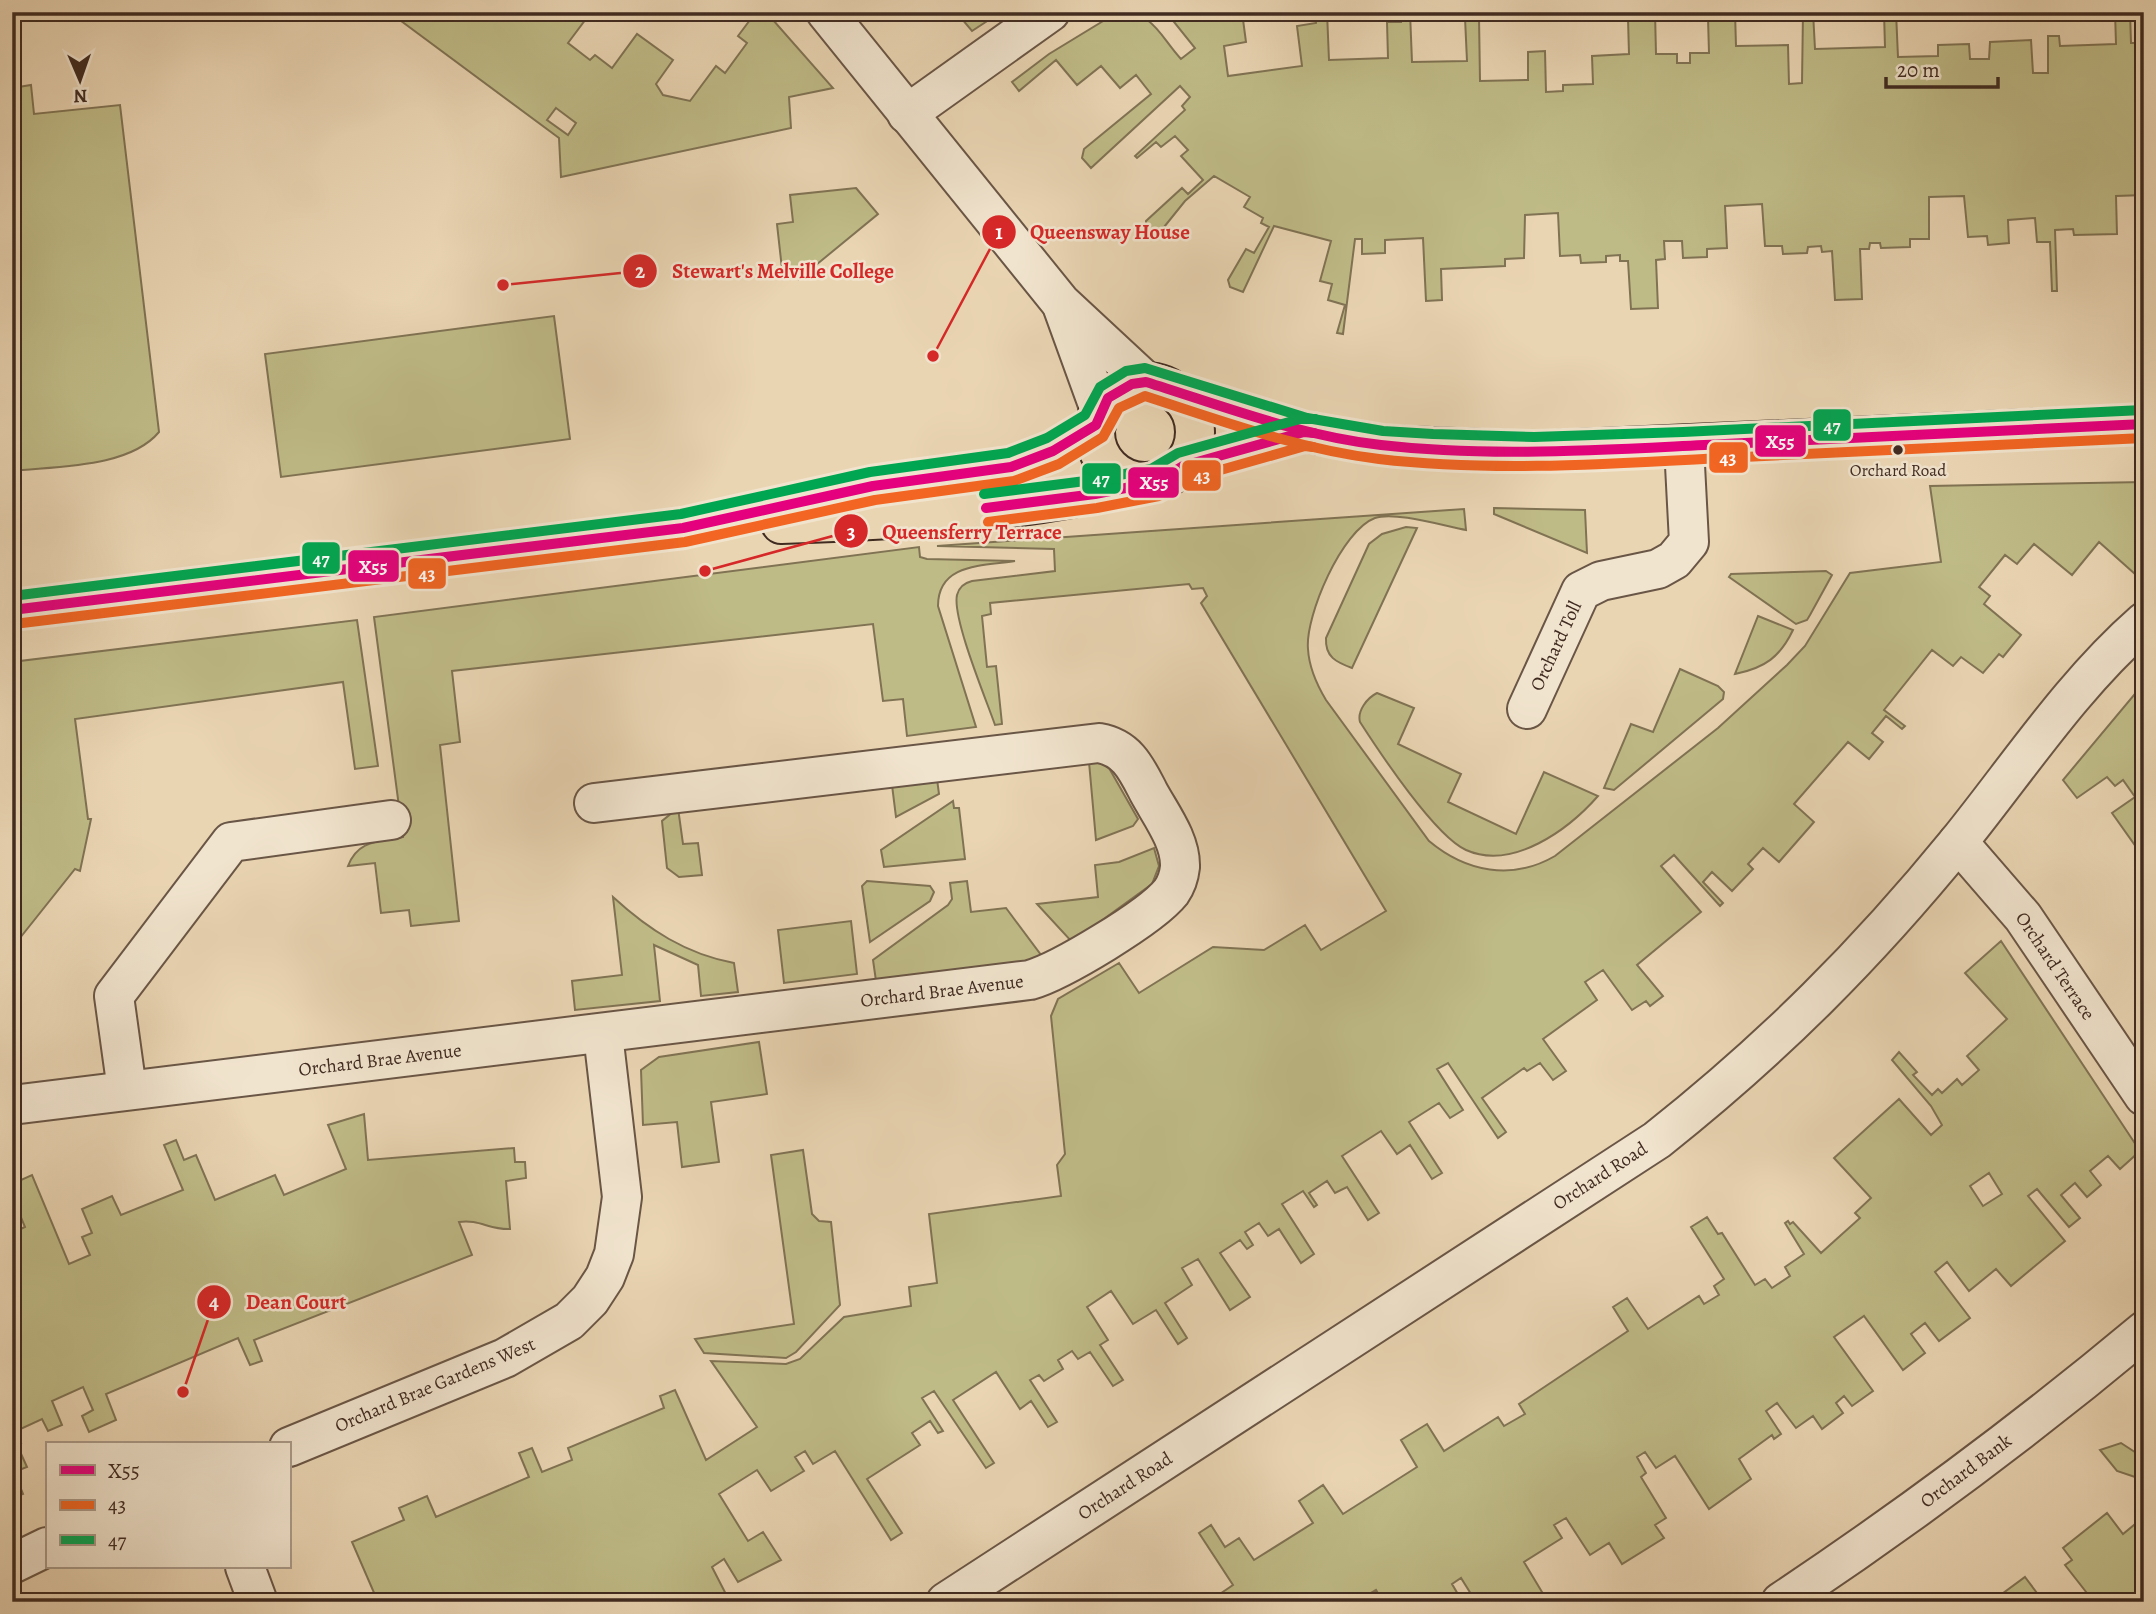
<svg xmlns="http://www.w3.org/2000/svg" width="2156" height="1614" font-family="Alegreya,serif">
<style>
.green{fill:#bfbb87;stroke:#807354;stroke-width:2;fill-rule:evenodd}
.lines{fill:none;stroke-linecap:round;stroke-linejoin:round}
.minor-casing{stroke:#6a5646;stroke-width:42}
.major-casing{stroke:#402b21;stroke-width:42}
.minor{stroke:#f1e4ce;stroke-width:38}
.major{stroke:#ead5b3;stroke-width:38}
.bus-1-casing{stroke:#f1e4ce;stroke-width:16}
.bus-2-casing{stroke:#f1e4ce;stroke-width:16}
.bus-3-casing{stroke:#f1e4ce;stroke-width:16}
.bus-1{stroke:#e5007d;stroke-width:10}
.bus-2{stroke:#f26522;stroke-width:10}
.bus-3{stroke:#00a651;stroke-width:10}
.bus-dot{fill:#402b21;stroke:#f1e4ce;stroke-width:2.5}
.labels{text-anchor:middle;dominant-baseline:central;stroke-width:5;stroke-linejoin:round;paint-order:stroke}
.bus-label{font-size:17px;fill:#402b21;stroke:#f1e4ce}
.street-label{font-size:19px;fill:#402b21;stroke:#f1e4ce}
.leader{fill:none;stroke:#d62828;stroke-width:2.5}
.callout-dot{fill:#d62828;stroke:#f1e4ce;stroke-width:2.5}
.mark-label{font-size:21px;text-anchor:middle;font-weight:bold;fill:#fff}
.callout-label{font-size:21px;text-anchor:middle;font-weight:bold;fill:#d62828;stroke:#f1e4ce;stroke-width:5;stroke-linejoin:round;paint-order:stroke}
.line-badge{stroke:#f1e4ce;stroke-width:2.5}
.badge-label{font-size:19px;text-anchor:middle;font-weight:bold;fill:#fff}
</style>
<rect width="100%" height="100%" fill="#ead5b3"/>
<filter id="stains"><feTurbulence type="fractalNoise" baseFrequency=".00286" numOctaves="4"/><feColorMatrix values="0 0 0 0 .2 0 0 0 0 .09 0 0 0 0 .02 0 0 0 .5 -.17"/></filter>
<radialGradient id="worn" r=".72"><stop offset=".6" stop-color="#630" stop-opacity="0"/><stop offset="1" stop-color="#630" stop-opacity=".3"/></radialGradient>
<g class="green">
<path d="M389,12H604L599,18L586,19L568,43L590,60L595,55L612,68L637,34L673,60L656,84L663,95L690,101L716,66L725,73L747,43L738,36L756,12H766L833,88L789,97L791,128L561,177L559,138ZM556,108L576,123L568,135L547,120Z"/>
<path d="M956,12H1001L972,31Z"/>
<path d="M1118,12C1154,12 1159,35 1181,59L1195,48L1166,12H1242L1246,42L1224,46L1228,76L1302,66L1297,26L1316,23L1315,12H1327L1329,60L1388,58L1387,22H1401V12H1410L1412,62L1467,61L1465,18L1479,17L1480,81L1528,80V52L1545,51L1546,92L1563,91V85L1593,84L1592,56L1629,54L1628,19L1643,18V12H1655L1656,54H1677V63H1690V53H1709L1708,18L1735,12L1736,46L1788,45L1789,84L1802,83L1803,12H1813L1815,49L1885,47L1884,12H1896L1898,57L1938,56V45L1969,44L1970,59H1989L1990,42L2031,40L2033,73H2048V36H2059L2060,46L2116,44L2115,12H2130L2131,43H2144V195L2116,196L2117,234L2074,235L2073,229L2055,230L2057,291H2052L2050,242H2037L2035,218L2008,220L2009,243L1988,245L1987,236L1968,237L1964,196L1929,197V239H1910V247L1881,248L1880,243H1870L1869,249H1860L1862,299L1835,300L1832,251L1822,252L1821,246L1808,247L1807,253L1783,254L1782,246H1765L1762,204L1725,206L1727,248L1707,249V257L1683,258L1682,241H1664L1665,259L1656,260L1658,308L1631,309L1628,261H1620V255L1606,256V262L1581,263L1580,255L1560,256L1558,213L1525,215L1524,258L1505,259V266L1441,269L1442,300L1426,301L1423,238L1385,240V253L1362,254V239H1355L1343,334L1337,333L1345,305L1328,300L1332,284L1320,281L1331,241L1274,226L1243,292L1230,287L1228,280L1246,249L1254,253L1269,227L1261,223L1263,218L1244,207L1250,197L1214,176L1185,201L1156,237L1146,229V221L1182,188L1188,194L1203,180L1181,156L1188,150L1175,136L1161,147L1156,142L1137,158L1135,156L1185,110L1182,106L1190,97L1180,86L1091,168L1082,158L1084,149L1151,94L1136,75L1120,88L1101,66L1077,85L1056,60L1019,91L1012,82L1049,54Z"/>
<path d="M31,85L34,114L120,105L159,432C129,468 57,466 12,471V88Z"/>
<path d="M856,188L878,214L799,279L797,267L782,269L777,224L793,222L790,195Z"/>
<path d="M554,316L570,439L281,477L265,354Z"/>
<path d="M2144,482V582L2099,542L2072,575L2034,544L2017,564L2005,555L1979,587L1990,596L1984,604L2021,635L2003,657L1999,654L1983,673L1961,657L1953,666L1932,650L1884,710L1905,726L1902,729L1886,716L1872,733L1883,742L1869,759L1848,742L1794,804L1814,822L1779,862L1763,848L1748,864L1753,869L1732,891L1712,872L1703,882L1723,903L1720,906L1674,855L1661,866L1701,912L1637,965L1663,996L1650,1006L1646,1001L1632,1010L1603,970L1585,982L1597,1000L1543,1039L1566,1071L1553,1080L1540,1063L1527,1071L1524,1068L1482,1098L1506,1132L1498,1138L1448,1063L1437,1069L1463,1110L1450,1118L1439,1103L1409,1122L1442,1173L1432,1179L1410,1145L1397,1154L1381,1131L1342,1156L1379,1213L1368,1220L1347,1187L1335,1193L1327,1181L1309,1193L1317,1205L1314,1207L1303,1191L1282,1204L1314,1254L1301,1263L1279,1229L1268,1236L1259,1223L1245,1232L1253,1245L1247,1249L1240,1240L1220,1253L1250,1297L1230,1310L1198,1259L1182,1268L1192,1285L1165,1303L1187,1338L1178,1344L1156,1310L1133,1324L1111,1291L1087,1307L1108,1340L1100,1345L1123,1380L1113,1386L1090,1352L1078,1359L1072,1351L1058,1360L1063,1369L1044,1381L1039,1375L1030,1380L1057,1422L1048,1427L1031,1401L1020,1409L996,1372L953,1400L994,1463L986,1468L934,1391L922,1398L943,1431L938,1433L930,1421L912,1433L920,1445L867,1479L902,1533L891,1540L835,1451L813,1464L805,1451L795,1457L804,1471L771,1491L757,1470L719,1494L748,1541L763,1532L781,1560L738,1582L724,1559L712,1567L730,1602H378L352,1542L404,1520L399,1508L427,1496L436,1517L529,1477L519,1453L532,1448L542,1472L572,1460L568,1448L664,1408L660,1396L675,1390L706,1460L757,1427L711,1361L786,1364L800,1359L844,1317L911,1306L909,1287L937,1283L929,1214L1061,1196L1057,1165L1065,1154L1051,1016L1058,999L1119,963L1139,993L1213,947L1264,950L1305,925L1321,950L1386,911L1201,603L1207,596L1203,588L1192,589L1189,584L990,603L991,614L982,616L987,667L996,666L1002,724L995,725C986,699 952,618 957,595C959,587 964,583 972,581L1055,571L1054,549L937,546L1464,509L1466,530C1444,526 1395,511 1375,518C1342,530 1305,616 1308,649C1309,667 1317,685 1326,700L1429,841C1466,872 1512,881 1555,856L1718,728L1787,665L1805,646L1850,573L1941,562L1930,486Z"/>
<path d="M1494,508L1585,510L1587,553L1494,514Z"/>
<path d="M1406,527L1417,528L1352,668C1336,662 1325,657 1326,638L1369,544L1382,534Z"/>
<path d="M919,547L920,557L927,559L1015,561C983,566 938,563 938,606L976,727L907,736L903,699L883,701L873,624L452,671L460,742L440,745L459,921L411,926L409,910L381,913L375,863L348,866C358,839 380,842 403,837L374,617Z"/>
<path d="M1826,571L1832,575L1810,615L1807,620L1796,624L1729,577L1731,574Z"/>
<path d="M1758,616L1793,630C1780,657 1765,668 1735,674Z"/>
<path d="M357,620L378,766L355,769L343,682L75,719L88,819H91L80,871L75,869L12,948V662Z"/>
<path d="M1680,669L1718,686L1724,692L1723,699L1614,790L1604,788L1631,724L1653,732Z"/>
<path d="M2144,683V858L2112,813L2135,797L2123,780L2115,786L2107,777L2077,798L2063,780Z"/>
<path d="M1377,693L1414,708L1398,744L1461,774L1448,802L1516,834L1544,772L1598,796C1569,829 1513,871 1466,850C1435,836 1380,753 1360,722C1357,711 1367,698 1377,693Z"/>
<path d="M1089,762L1100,763L1109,768L1138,819L1133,826L1096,840Z"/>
<path d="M937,779L939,794L896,817L892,785Z"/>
<path d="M953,801L954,808H959L965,859L884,867L881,850Z"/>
<path d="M678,808L683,844L698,843L702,875L679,877L667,868L662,821Z"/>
<path d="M1154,848L1159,866L1152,884L1072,942L1037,904L1098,897L1095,865L1119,862Z"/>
<path d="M867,881L930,886L934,892L930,901L870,942L862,886Z"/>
<path d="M967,881L971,912L1006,908L1041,955L1030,961L876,981L873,960L948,905L952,899L950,883Z"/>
<path d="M613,897C649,930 686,954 734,963L738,992L701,996L698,965L654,945L660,1001L575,1010L572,981L622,975Z"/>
<path d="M851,921L857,974L784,983L778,930Z"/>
<path d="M2001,941L2140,1151L2120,1169L2108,1156L2090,1171L2101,1185L2087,1197L2075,1183L2061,1195L2080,1218L2069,1227L2037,1189L2028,1196L2065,1241L2011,1286L1996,1269L1969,1291L1947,1262L1935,1272L1970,1318L1939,1341L1925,1323L1911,1334L1925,1353L1903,1370L1864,1316L1834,1337L1873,1391L1852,1406L1844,1396L1836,1403L1843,1413L1822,1429L1813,1416L1796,1428L1777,1403L1766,1411L1781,1434L1774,1439L1772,1435L1739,1459L1751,1479L1709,1509L1675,1456L1656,1468L1645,1452L1637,1457L1646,1473L1641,1477L1666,1518L1655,1525L1664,1538L1622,1564L1609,1543L1590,1555L1566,1518L1554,1525L1562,1538L1524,1562L1548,1602H1476L1461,1578L1452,1584L1459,1596L1454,1602H1383L1376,1590L1366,1596L1369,1602H1208L1233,1585L1199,1533L1211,1525L1225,1547L1239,1538L1254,1560L1313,1523L1299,1501L1323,1485L1343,1514L1417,1467L1401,1440L1427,1424L1444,1451L1498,1417L1504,1426L1525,1414L1519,1404L1628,1331L1613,1307L1627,1298L1648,1329L1699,1296L1704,1304L1719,1295L1714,1286L1724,1279L1691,1227L1707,1217L1718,1234L1722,1233L1755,1285L1765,1279L1772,1288L1790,1276L1785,1267L1804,1254L1785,1223L1788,1221L1790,1224L1793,1222L1821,1253L1860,1218L1855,1213L1871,1198L1834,1158L1899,1099L1931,1135L1942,1125L1931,1106L1892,1060L1899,1052L1917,1072L1913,1075L1932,1095L1938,1089L1942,1093L1957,1079L1962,1085L1979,1070L1967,1056L2007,1019L1965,973ZM1989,1173L2002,1194L1983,1206L1970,1186Z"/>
<path d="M759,1042L767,1094L711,1102L719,1162L682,1167L677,1122L643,1125L641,1070L659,1057Z"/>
<path d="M364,1114L368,1160L514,1148L515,1162H525L526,1178L506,1181L510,1229C490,1230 479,1219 459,1222L472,1255L254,1340L262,1361L250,1365L238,1338L106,1394L116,1420L89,1432L82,1416L93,1410L83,1387L52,1401L62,1425L48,1431L42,1419L16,1431L21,1443L17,1445L27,1467L14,1472L23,1494L12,1498V1233L25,1227L12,1196V1165L19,1181L32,1175L69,1264L90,1255L82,1237L92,1233L82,1209L112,1196L121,1215L183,1190L164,1145L176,1140L184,1160L196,1155L215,1200L275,1175L284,1195L346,1169L328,1125Z"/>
<path d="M803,1150L812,1214L819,1221L831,1222L840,1305L796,1352L786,1358L704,1353L695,1339L794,1324L771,1155Z"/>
<path d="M2121,1443L2144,1458V1480L2117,1471L2100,1450Z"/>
<path d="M2144,1508V1602H2094L2065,1565L2072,1560L2063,1548L2107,1513L2123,1534L2140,1520Z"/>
<path d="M2025,1577L2043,1601L2048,1599L2050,1602H1991Z"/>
</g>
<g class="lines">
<defs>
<g id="minor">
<path d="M826,12L1061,303L1146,382"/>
<path d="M907,114L1050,12"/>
<path d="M1063,308L1100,410"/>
<path d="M1527,709L1581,591L1601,581L1658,569L1674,560L1689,542L1684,446"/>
<path d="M1958,842L2023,917L2144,1096"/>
<path d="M127,1090L114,996L231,842L391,820"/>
<path d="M12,1105L1030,980C1061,971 1151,917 1171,892C1176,885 1179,876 1180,867C1181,841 1161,815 1149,793C1137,770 1128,748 1099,743L594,803"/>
<path d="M289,1447L505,1358L569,1321L590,1300L605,1277L614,1254L622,1197L603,1034"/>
<path d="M12,1564L47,1547"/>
<path d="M245,1567L258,1602"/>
<path d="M946,1602L1657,1140C1773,1048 1866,955 1959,841C2018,768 2072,685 2144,622"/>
<path d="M1781,1602C1907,1518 2028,1428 2144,1331"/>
</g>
<g id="major">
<circle cx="1145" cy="432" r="50"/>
<path d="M1177,393L1304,432L1381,445L1534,451L2144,424"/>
<path d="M1183,466L1304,432"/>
<path d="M781,524C900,520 1024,513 1140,483"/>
<path d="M12,610L683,528L873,486L1011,467L1053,451L1096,425"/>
</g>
</defs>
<use href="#minor" class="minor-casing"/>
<use href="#major" class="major-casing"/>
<use href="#minor" class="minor"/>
<use href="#major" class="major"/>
<defs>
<g id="bus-1">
<path d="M986,508L1095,494L1156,482L1183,466L1304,432L1314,433"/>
<path d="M12,610L683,528L873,486L1011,467L1053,451L1096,425L1108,398L1132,384L1146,382C1223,406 1300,436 1381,445C1495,458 1612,449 1725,444C1865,437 2004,431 2144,424"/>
</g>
<g id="bus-2">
<path d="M988,522L1097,508L1159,496L1189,479L1305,446L1313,447"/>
<path d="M14,624L685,542L875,500L1014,481L1059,464L1103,437L1119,408L1145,396C1222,421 1298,449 1379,459C1492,472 1609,464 1722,458C1862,451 2003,445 2144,438"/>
</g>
<g id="bus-3">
<path d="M984,494L1093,480L1151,469L1178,453L1300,419H1315"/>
<path d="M12,596L681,514L870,472L1008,453L1047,438L1085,415L1100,387L1126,371L1145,368L1307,418L1383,431L1433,434L1534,437L1683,432L2143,410"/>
</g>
</defs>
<use href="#bus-1" class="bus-1-casing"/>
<use href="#bus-2" class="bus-2-casing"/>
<use href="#bus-3" class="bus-3-casing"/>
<use href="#bus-1" class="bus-1"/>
<use href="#bus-2" class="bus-2"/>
<use href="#bus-3" class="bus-3"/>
</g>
<circle class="bus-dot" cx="1898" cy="450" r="6"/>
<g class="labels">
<g class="bus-label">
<text x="1898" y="470">Orchard Road</text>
</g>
<g class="street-label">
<text transform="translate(1556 646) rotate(-65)">Orchard Toll</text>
<text transform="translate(2055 966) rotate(56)">Orchard Terrace</text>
<text transform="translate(942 991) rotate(-7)">Orchard Brae Avenue</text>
<text transform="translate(380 1060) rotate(-7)">Orchard Brae Avenue</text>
<text transform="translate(1600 1176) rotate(-33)">Orchard Road</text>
<text transform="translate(435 1385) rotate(-23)">Orchard Brae Gardens West</text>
<text transform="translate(1966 1471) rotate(-37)">Orchard Bank</text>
<text transform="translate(1125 1486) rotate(-33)">Orchard Road</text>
</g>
</g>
<path class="leader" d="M933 356L999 232M503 285L640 271M705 571L851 531M183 1392L214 1302"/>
<g class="callout-dot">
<circle cx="933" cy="356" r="7"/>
<circle cx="503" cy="285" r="7"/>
<circle cx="705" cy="571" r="7"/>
<circle cx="183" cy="1392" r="7"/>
<circle cx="999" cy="232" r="18"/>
<circle cx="640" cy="271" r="18"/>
<circle cx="851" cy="531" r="18"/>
<circle cx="214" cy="1302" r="18"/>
</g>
<g class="mark-label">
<text x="999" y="239">1</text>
<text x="640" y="278">2</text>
<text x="851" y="539">3</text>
<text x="214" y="1309">4</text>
</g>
<g class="callout-label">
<text x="1110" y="239">Queensway House</text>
<text x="783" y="278">Stewart's Melville College</text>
<text x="972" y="539">Queensferry Terrace</text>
<text x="296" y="1309">Dean Court</text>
</g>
<g class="line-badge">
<rect x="1812" y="408" width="40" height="34" rx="7" fill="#00a651"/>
<rect x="1754" y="424" width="53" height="34" rx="7" fill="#e5007d"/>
<rect x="1708" y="441" width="41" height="33" rx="7" fill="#f26522"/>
<rect x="1181" y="459" width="41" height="33" rx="7" fill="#f26522"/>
<rect x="1081" y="462" width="41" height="33" rx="7" fill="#00a651"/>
<rect x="1127" y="466" width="53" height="33" rx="7" fill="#e5007d"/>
<rect x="301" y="541" width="40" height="34" rx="7" fill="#00a651"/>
<rect x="347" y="549" width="53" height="34" rx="7" fill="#e5007d"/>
<rect x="407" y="557" width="40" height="33" rx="7" fill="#f26522"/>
</g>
<g class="badge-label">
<text x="1832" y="432">47</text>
<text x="1780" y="448">X55</text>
<text x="1728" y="464">43</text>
<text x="1202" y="482">43</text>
<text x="1101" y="485">47</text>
<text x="1154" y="489">X55</text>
<text x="321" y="565">47</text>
<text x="373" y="573">X55</text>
<text x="427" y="580">43</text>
</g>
<rect width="2156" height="1614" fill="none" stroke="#ead5b3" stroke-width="42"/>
<rect x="14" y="14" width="2128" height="1586" fill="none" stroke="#402b21" stroke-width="3.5"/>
<rect x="21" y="21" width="2114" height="1572" fill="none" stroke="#402b21" stroke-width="2"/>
<rect x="46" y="1442" width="245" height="126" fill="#f1e4ce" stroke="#aa9a89" stroke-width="2"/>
<rect x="60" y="1465" width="35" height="10" fill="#e5007d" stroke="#aa9a89" stroke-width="2"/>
<text x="108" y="1478" font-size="21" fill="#402b21">X55</text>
<rect x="60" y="1500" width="35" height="10" fill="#f26522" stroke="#aa9a89" stroke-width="2"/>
<text x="108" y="1512" font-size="21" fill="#402b21">43</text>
<rect x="60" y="1535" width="35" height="10" fill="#00a651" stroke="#aa9a89" stroke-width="2"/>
<text x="108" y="1548" font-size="21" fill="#402b21">47</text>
<g transform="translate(80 80) rotate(178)" stroke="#f1e4ce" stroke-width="5" paint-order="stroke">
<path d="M0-5L12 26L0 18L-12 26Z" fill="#402b21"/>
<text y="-10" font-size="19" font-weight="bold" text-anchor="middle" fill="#402b21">N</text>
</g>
<path d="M1886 77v10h112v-10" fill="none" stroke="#402b21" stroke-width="3.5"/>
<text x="1897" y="77" font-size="21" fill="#402b21" stroke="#f1e4ce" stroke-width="5" paint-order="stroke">20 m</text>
<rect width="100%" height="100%" filter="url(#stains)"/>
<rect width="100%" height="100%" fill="url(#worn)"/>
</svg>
